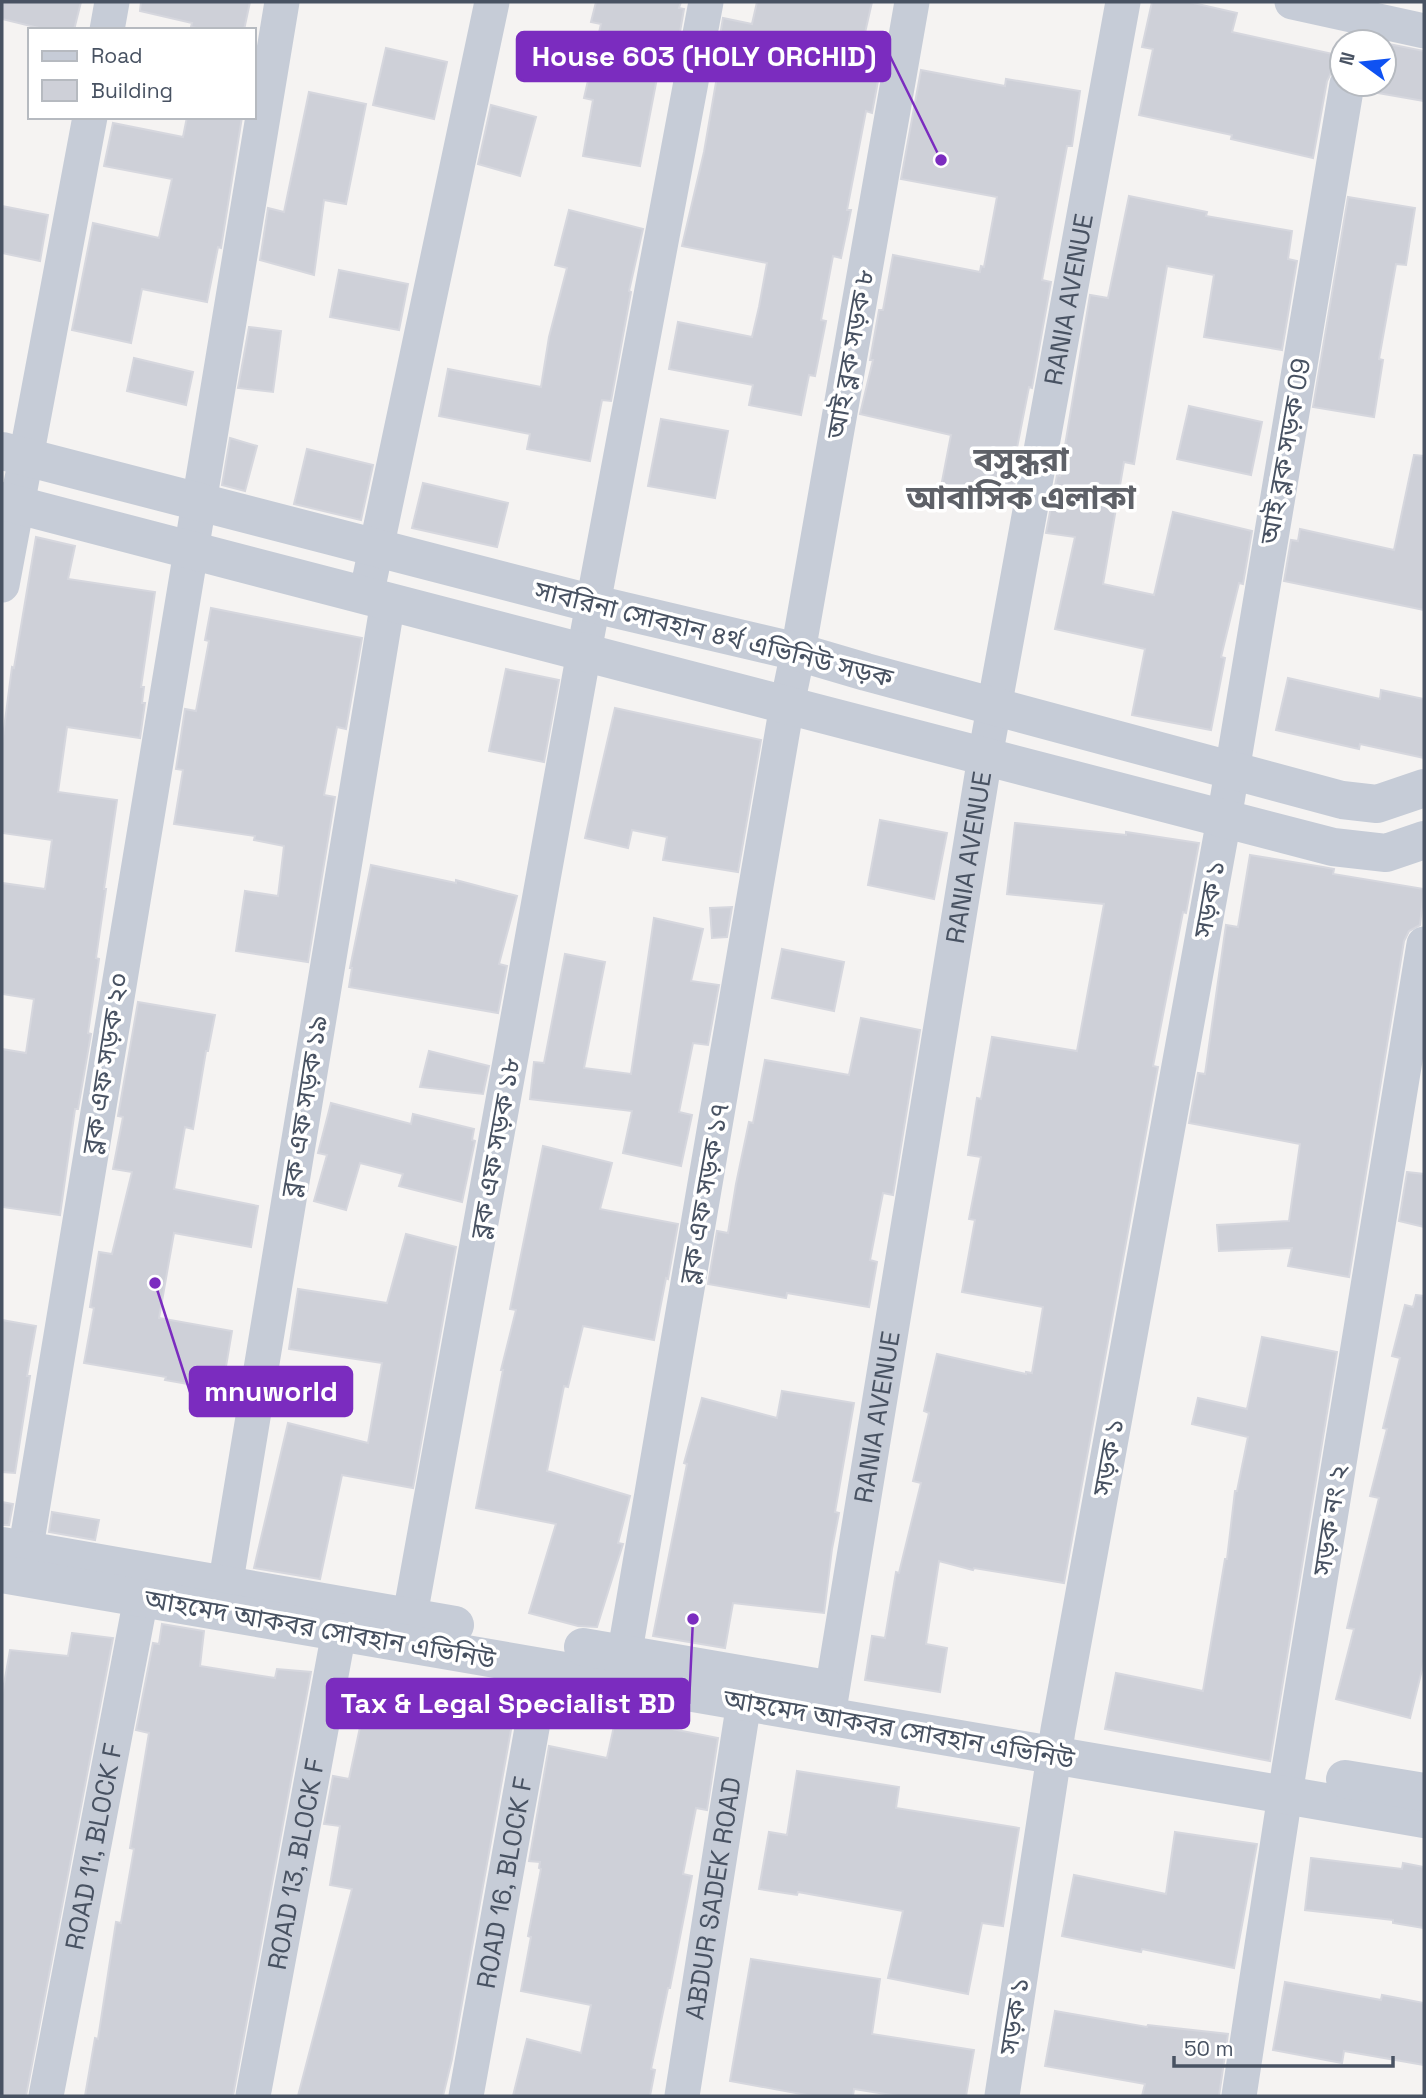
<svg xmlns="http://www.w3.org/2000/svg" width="1426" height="2098" font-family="'Space Grotesk','Noto Sans Bengali',sans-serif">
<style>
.building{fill:#ced0d8;stroke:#d6d7de;stroke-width:2}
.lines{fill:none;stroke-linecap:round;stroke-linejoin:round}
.minor{stroke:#c6ccd7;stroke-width:35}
.tertiary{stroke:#c6ccd7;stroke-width:38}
.labels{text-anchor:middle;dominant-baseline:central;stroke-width:7;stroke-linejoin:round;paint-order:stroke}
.street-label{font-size:26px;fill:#485262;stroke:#fff}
.district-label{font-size:33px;font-weight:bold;fill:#5e6168;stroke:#fff}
.leader{fill:none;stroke:#7b2cbf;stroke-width:2.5}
.callout-dot{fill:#7b2cbf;stroke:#fff;stroke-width:2.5}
.callout{fill:#7b2cbf;stroke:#7b2cbf;stroke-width:2.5}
.callout-label{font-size:28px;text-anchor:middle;font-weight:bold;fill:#fff}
</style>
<rect width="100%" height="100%" fill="#f5f3f2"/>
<g class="building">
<path d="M2,2H81L74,30H47L2,19Z"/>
<path d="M141,2H250L244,30H206L191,27L192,23L140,11Z"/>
<path d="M596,2H681L679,8L684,9L676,55L662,52L640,166L583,156L593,100L584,98L601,24L591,22Z"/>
<path d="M757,2H872L855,77L878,81L872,113L866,111L847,210H851L841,258L833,256L821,320L826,321L815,376L809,375L801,415L749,405L753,385L669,369L678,322L752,337L759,307L767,263L682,246L704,152L719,65L715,64L723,18L752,24Z"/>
<path d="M1152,2H1189L1237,13L1232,32L1342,56V65L1332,71L1327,81L1313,158L1231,139L1232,135L1139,115L1153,49L1142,47Z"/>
<path d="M1384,43L1424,51V101L1366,91L1367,84H1384Z"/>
<path d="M386,48L447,62L434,119L373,105Z"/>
<path d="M921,70L1005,86L1006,79L1080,91L1072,146H1067L1042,280L1051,282L1032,388L1029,387L1013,468H1017L1011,505L940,492L951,435L860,414L873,360H870L879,310H883L893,255L980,272L981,266L984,267L997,197L901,179Z"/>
<path d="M309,92L366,104L346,204L324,200L314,275L260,260L268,208L284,212Z"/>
<path d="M491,105L536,117L520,176L478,164Z"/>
<path d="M187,117H242L221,248L218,247L207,302L142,289L131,343L72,330L93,223L159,238L172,179L104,166L113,123L183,137Z"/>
<path d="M1129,196L1207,212L1206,216L1292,231L1288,259L1297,261L1282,350L1204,337L1214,275L1167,266L1134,464L1124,462L1103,584L1154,595L1173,512L1252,531L1243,584L1239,583L1221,657L1225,658L1211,730L1132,715L1145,649L1055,629L1075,537L1046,533L1057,475L1060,476L1090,295L1108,298Z"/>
<path d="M1348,197L1415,208L1406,265L1396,264L1379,359L1383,360L1374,417L1313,407Z"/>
<path d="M2,206L48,215L40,261L2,253Z"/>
<path d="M569,210L643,229L629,291L631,292L611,401L602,400L590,461L527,449L530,434L439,416L448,369L541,387L549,337L567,268L555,265Z"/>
<path d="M339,270L408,284L399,330L330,317Z"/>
<path d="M249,327L281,331L273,392L238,388Z"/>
<path d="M134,358L193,372L186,405L127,391Z"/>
<path d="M1189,406L1262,422L1251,475L1177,459Z"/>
<path d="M661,419L728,431L715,498L648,486Z"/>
<path d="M230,438L257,446L245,491L222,485Z"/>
<path d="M307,449L373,465L361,520L294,504Z"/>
<path d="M1414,455L1424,456V610L1284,581L1291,540L1298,541L1300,529L1394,550Z"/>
<path d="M423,483L508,503L497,547L412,528Z"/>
<path d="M36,537L75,546L68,579L155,592L141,687H144L142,703H145L140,738L67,727L58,792L117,800L104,889H106L96,958L99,959L88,1033L91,1034L78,1109H75L60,1215L2,1207V1049L26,1053L34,999L2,994V883L45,889L52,840L2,833V744L12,667L14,668Z"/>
<path d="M211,608L362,638L346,729L337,727L324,795L335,797L308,962L236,951L245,891L278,896L284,846L254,840L255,836L174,824L183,770L176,769L185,709L196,711L209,641L205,640Z"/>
<path d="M506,669L559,680L544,762L489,751Z"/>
<path d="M1288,678L1380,699L1381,690L1424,699V758L1360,744L1359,749L1276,730Z"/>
<path d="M615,708L761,740L738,872L663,860L667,837L632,830L628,848L585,838Z"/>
<path d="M880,820L947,833L934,899L868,885Z"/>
<path d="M1015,823L1126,835V832L1199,843L1186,913L1183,912L1153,1066L1158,1067L1064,1583L974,1568L973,1570L939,1561L926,1644L947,1648L940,1692L865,1680L872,1636L885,1638L896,1572L899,1573L921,1483L913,1481L929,1413L924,1411L937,1354L1026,1374V1372L1032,1373L1043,1307L962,1292L975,1220L969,1219L981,1157L968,1155L977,1098L981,1099L992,1037L1077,1051L1104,904L1007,894Z"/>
<path d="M1250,855L1323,867L1334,869L1333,874L1424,889L1420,925L1409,931L1404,941L1349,1277L1288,1266L1292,1248L1219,1251L1217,1225L1289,1221L1300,1144L1189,1123L1198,1073L1205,1074L1226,925L1238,927Z"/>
<path d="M371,865L456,883V880L517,896L499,964L507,966L498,1013L349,987L352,968H350Z"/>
<path d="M732,907L727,937L712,938L710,908Z"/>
<path d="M654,918L703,929L691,981L719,985L708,1045L693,1043L679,1112L692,1115L681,1166L623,1153L632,1111L530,1099L534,1062L544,1063L565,954L605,962L584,1068L631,1074Z"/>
<path d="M782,949L844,962L834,1011L772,998Z"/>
<path d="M138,1002L215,1015L208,1051H206L193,1129L185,1127L174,1189L258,1206L251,1247L174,1233L159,1318L232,1331L222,1390L165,1380L166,1377L84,1363L94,1308L90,1307L99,1252L112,1254L132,1172L113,1169L123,1117L118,1116Z"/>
<path d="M861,1018L920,1030L893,1195L883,1193L870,1260L877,1262L869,1307L787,1293L786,1298L708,1284L717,1231L728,1233L736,1184L749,1122L753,1123L765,1060L849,1075Z"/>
<path d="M429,1051L489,1066L483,1094L420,1087Z"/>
<path d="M331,1103L411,1124L413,1114L474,1129L472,1140L475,1141L462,1202L399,1186L403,1174L360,1163L346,1210L314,1201L327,1155L318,1153Z"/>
<path d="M543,1146L612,1163L600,1209L678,1224L668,1279L666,1278L654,1340L583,1326L568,1387L564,1386L547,1471L630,1496L618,1543L623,1544L597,1627L578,1626L529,1613L556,1524L476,1508L503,1370H501L516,1310L510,1309Z"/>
<path d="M1407,1172L1424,1174V1227L1399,1221Z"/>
<path d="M406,1234L456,1247L413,1488L342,1475L320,1579L254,1568L288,1423L368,1443L382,1363L289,1349L298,1289L387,1303Z"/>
<path d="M1416,1295L1424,1296V1662L1410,1718L1336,1699L1354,1629L1347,1628L1379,1498L1370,1496L1387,1429L1383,1428L1400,1358L1392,1356L1405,1305L1413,1307Z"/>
<path d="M2,1320L36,1326L27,1376H30L15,1473L2,1472Z"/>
<path d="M1262,1337L1337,1352L1270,1761L1105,1729L1116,1673L1203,1691L1225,1559H1227L1235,1491H1237L1248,1437L1192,1424L1198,1398L1247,1409Z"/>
<path d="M782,1391L854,1403L835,1512L839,1513L832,1549L824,1613L733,1603L725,1648L653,1636L687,1464L684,1463L702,1398L777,1418Z"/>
<path d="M2,1502L13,1504L9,1525H2Z"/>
<path d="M52,1512L99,1520L95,1540L49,1532Z"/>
<path d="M162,1624L204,1631L200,1666L275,1678L277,1669L311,1672L233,2096H85L95,2038L98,2039L116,1922L121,1923L134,1849L130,1848L149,1733L136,1730L153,1643L159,1644Z"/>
<path d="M72,1633L113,1638L26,2096H2V1695L10,1650L68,1656Z"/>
<path d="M473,1693L516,1702L452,2059L443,2096H298L352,1889L330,1885L340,1826L324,1824L333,1776L349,1779L366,1699L406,1707L405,1712L468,1725Z"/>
<path d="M618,1708L669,1718L667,1728L718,1738L707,1810L696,1808L683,1874L692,1876L670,1988H668L651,2069L655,2070L650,2096H513L527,2039L581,2053L591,2005L521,1991L531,1937L528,1936L541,1869L539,1868L540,1862L529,1861L549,1746L607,1758Z"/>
<path d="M797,1771L899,1787L896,1808L1019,1828L1003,1926L982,1923L968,1994L888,1978L903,1911L798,1892L797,1895L759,1889L769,1832L787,1835Z"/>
<path d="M1175,1832L1257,1844L1234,1968L1142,1949L1141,1952L1062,1936L1074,1875L1166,1894Z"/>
<path d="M1311,1858L1402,1869L1403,1863L1424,1867V1928L1393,1923V1920L1305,1910Z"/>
<path d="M751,1959L880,1979L872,2034L974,2050L966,2096H898L854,2089L853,2096H812L730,2081Z"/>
<path d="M1285,1982L1381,2000L1382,1995L1424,2003V2065L1344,2051L1342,2063L1273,2050Z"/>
<path d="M1055,2011L1147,2027L1148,2025L1228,2034L1219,2096H1142L1145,2084L1045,2066Z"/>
</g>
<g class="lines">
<g class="minor">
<path d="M1292,2L1424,31"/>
<path d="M107,30L112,2"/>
<path d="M2,585L90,117"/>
<path d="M366,596L492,2"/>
<path d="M21,1577L282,2"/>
<path d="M221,1611L388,601"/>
<path d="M405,1643L584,652L706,2"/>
<path d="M620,1680L787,705L798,652L912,2"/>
<path id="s1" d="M828,1716L985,757L1123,2"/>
<path id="s2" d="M46,2096L141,1598"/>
<path id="s3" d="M253,2096L339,1632"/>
<path id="s4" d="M466,2096L543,1667"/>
<path id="s5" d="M682,2096L744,1702"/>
<path d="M1002,2096L1058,1730L1224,819L1347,84"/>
<path d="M1239,2096L1289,1769L1424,944"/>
</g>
<g class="tertiary">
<path d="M2,451L594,604L798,652L866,672L1342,800L1377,804L1424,788"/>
<path d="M2,501L1333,847L1386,853L1424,840"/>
<path d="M2,1546L455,1625"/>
<path d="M2,1574L1424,1819"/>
<path d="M583,1647L827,1689"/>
<path d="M1345,1779L1424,1792"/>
</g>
</g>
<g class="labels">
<g class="street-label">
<text stroke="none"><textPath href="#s1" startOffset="1437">RANIA AVENUE</textPath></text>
<text transform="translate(850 354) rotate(-80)">আই ব্লক সড়ক ৮</text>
<text transform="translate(1285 451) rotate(-80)">আই ব্লক সড়ক 09</text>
<text transform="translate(714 634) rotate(14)">সাবরিনা সোবহান ৪র্থ এভিনিউ সড়ক</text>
<text stroke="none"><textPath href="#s1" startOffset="870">RANIA AVENUE</textPath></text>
<text transform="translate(1209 899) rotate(-80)">সড়ক ১</text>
<text transform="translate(105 1063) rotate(-81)">ব্লক এফ সড়ক ২০</text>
<text transform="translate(304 1106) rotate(-81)">ব্লক এফ সড়ক ১৯</text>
<text transform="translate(495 1148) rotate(-80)">ব্লক এফ সড়ক ১৮</text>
<text transform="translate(704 1193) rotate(-80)">ব্লক এফ সড়ক ১৭</text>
<text stroke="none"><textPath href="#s1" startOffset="303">RANIA AVENUE</textPath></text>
<text transform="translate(1108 1457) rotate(-80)">সড়ক ১</text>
<text transform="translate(1330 1520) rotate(-81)">সড়ক নং ২</text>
<text transform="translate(320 1629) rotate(10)">আহমেদ আকবর সোবহান এভিনিউ</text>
<text transform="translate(899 1729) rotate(10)">আহমেদ আকবর সোবহান এভিনিউ</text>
<text stroke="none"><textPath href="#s2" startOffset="254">ROAD 11, BLOCK F</textPath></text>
<text stroke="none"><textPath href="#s3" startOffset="236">ROAD 13, BLOCK F</textPath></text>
<text stroke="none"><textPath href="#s4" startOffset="217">ROAD 16, BLOCK F</textPath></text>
<text stroke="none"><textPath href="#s5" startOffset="200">ABDUR SADEK ROAD</textPath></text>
<text transform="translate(1014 2016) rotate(-81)">সড়ক ১</text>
</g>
<g class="district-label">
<text x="1021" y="460">বসুন্ধরা<tspan x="1021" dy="38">আবাসিক এলাকা</tspan></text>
</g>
</g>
<path class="leader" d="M941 160L890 56M155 1283L190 1392M693 1619L689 1704"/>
<g class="callout-dot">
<circle cx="941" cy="160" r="7"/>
<circle cx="155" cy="1283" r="7"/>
<circle cx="693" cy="1619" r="7"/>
</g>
<g class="callout">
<rect x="517" y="32" width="373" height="49" rx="7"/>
<rect x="190" y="1367" width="162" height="49" rx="7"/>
<rect x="327" y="1679" width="362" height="49" rx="7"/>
</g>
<g class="callout-label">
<text x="704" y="66">House 603 (HOLY ORCHID)</text>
<text x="271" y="1401">mnuworld</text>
<text x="508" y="1713">Tax &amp; Legal Specialist BD</text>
</g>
<rect width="1426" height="2098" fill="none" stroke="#485262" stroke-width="7"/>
<rect x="28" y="28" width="228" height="91" fill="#ffffff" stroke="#b6bac0" stroke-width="2"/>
<rect x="42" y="51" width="35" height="10" fill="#c6ccd7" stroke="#b6bac0" stroke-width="2"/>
<text x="91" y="63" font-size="21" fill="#485262">Road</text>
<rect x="42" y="80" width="35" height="21" fill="#ced0d8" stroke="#b6bac0" stroke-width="2"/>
<text x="91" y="98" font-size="21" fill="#485262">Building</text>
<g transform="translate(1363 63) rotate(285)"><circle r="33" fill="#ffffff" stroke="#b6bac0" stroke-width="2"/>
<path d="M0-5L12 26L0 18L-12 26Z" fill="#0f52f2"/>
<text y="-10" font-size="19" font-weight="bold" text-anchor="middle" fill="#485262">N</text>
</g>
<path d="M1174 2056v10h219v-10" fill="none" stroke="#485262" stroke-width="3.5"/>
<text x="1184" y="2056" font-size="21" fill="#485262" stroke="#ffffff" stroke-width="5" paint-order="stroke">50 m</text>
</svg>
